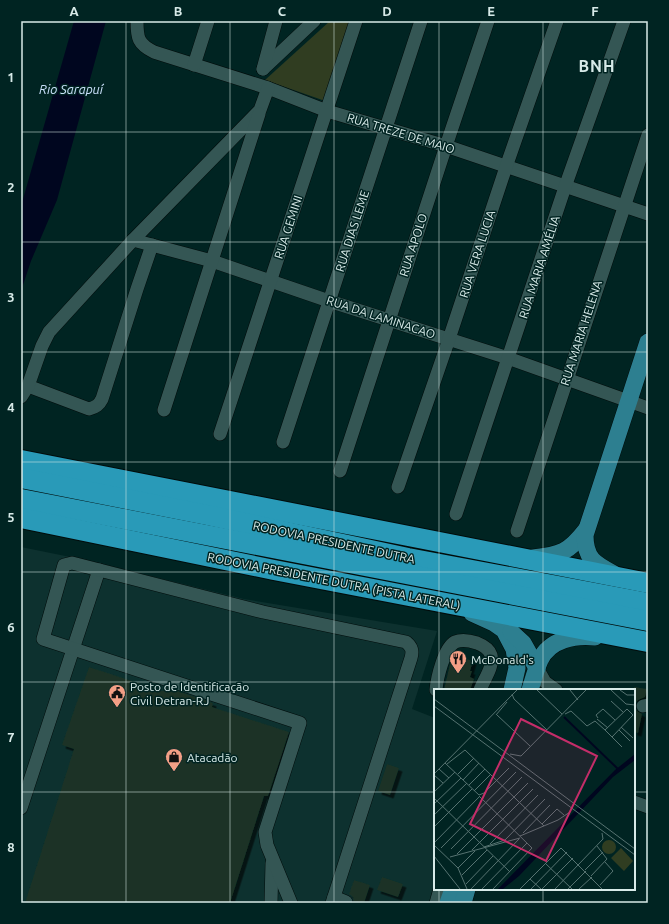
<svg xmlns="http://www.w3.org/2000/svg" width="669" height="924" font-family="Ubuntu,sans-serif">
<style>
.built{fill:#0d312f}
.green{fill:#303d21}
.water{fill:#00061f}
.building{fill:#1a3326;filter:url(#shadow)}
.lines{fill:none;stroke-linecap:round;stroke-linejoin:round}
.minor-casing{stroke:#000c0b;stroke-width:14}
.major-casing{stroke:#000c0b;stroke-width:18}
.highway-casing{stroke:#000c0b;stroke-width:22}
.minor{stroke:#345654;stroke-width:13}
.major{stroke:#2d7f90;stroke-width:17}
.highway{stroke:#299ab8;stroke-width:20}
.grid{fill:none;stroke:#d7eae8;stroke-width:1;stroke-opacity:0.55}
.labels{text-anchor:middle;dominant-baseline:central;stroke-width:3;stroke-linejoin:round;paint-order:stroke}
.street-label{font-size:12px;fill:#d7eae8;stroke:#002422}
.poi-label{font-size:12px;fill:#d7eae8;stroke:#002422;text-anchor:start}
.water-label{font-size:13px;font-style:italic;fill:#cbe2fc;stroke:#002422}
.district-label{font-size:16px;font-weight:bold;letter-spacing:1px;fill:#d7eae8;stroke:#002422}
.inset-river{fill:none;stroke:#00061f;stroke-width:2}
.inset-road{fill:none;stroke:#567371;stroke-width:1}
.view{fill:#c42d69;fill-opacity:0.15;stroke:#c42d69;stroke-width:2}
.inset-edge{fill:none;stroke:#d7eae8;stroke-width:2}
.neatline{fill:none;stroke:#d7eae8;stroke-width:1.5}
.grid-label{font-size:13px;text-anchor:middle;font-weight:bold;fill:#d7eae8}
</style>
<defs>
<filter id="shadow"><feDropShadow dx="3.5" dy="3.5" stdDeviation="0" flood-color="#0009"/></filter>
</defs>
<rect width="100%" height="100%" fill="#002422"/>
<path class="built" d="M21,547L90,561L244,599L437,631L412,709L435,718V887L430,903H21Z"/>
<path class="green" d="M330,21H350L328,102L265,80Z"/>
<path class="water" d="M74,21H106L57,200L31,261L21,291V206Z"/>
<g class="building">
<path d="M459,657L473,661L470,671H472L470,677L474,679L470,690H444L450,664L457,666Z"/>
<path d="M89,667L163,691L165,687L213,703L212,707L289,732L268,796H264L230,903H25L74,749L62,745Z"/>
<path d="M634,687L647,689L645,697L638,700L635,704L637,711L642,714L638,733L634,732Z"/>
<path d="M387,764L399,768L390,795L378,791Z"/>
<path d="M382,877L403,884L398,897L377,890Z"/>
<path d="M354,880L370,885L364,903H354L353,897L349,894Z"/>
</g>
<g class="lines">
<defs>
<g id="minor">
<path d="M137,21C137,38 138,44 154,52L268,88L327,111L446,146L648,214"/>
<path d="M194,65L208,21"/>
<path d="M263,69L314,21"/>
<path d="M263,69L276,21"/>
<path d="M133,240L212,261L329,301L508,358L648,408"/>
<path d="M28,386L89,409C96,407 99,405 102,399L137,289L152,245"/>
<path d="M21,397L28,386L42,346L49,332L133,240L260,110L268,88"/>
<path d="M164,410L259,114"/>
<path d="M220,434L356,21"/>
<path d="M283,442L421,21"/>
<path d="M340,471L446,146L488,21"/>
<path d="M398,487L449,339L506,167L557,21"/>
<path d="M456,514L565,187L624,21"/>
<path d="M517,531L648,135"/>
<path d="M537,668L545,682L556,690"/>
<path d="M436,690C437,678 444,648 455,642C462,639 471,641 477,643C482,645 489,648 491,655C494,667 484,679 480,690"/>
<path d="M643,706L648,705"/>
<path d="M634,802L648,807"/>
<path d="M21,808L99,570"/>
<path d="M334,897L346,902"/>
<path d="M271,903L272,863"/>
<path d="M291,903L267,845L265,832L300,723L43,639L64,565L72,563L263,612L406,642C412,647 413,651 411,658L332,903"/>
<path d="M436,903L440,889"/>
</g>
<g id="major">
<path d="M533,558C561,555 569,552 586,530"/>
<path d="M614,574C595,564 585,559 585,535L648,342"/>
<path d="M472,613L494,623L504,630L514,649L517,668L512,690"/>
<path d="M511,632L523,643L537,668"/>
<path d="M530,690C533,680 536,669 540,660C550,639 575,635 595,637"/>
<path d="M448,903L453,889"/>
<path d="M463,903L467,889"/>
</g>
<g id="highway">
<path d="M21,460L648,583"/>
<path d="M21,478L207,515L408,558L648,603"/>
<path d="M21,499L648,621"/>
<path d="M21,518L274,570L648,642"/>
</g>
</defs>
<use href="#minor" class="minor-casing"/>
<use href="#major" class="major-casing"/>
<use href="#highway" class="highway-casing"/>
<use href="#minor" class="minor"/>
<use href="#major" class="major"/>
<use href="#highway" class="highway"/>
</g>
<path class="grid" d="M126,21V903M230,21V903M334,21V903M439,21V690M543,21V690M21,132H648M21,242H648M21,352H648M21,462H648M21,572H648M21,682H648M21,792H435M634,792H648M439,889V903M543,889V903"/>
<defs>
<symbol id="restaurant-pin" viewBox="-11 -11 22 30"><path d="M0 17L-7.5 6A9.5 9.5 0 1 1 7.5 6Z" fill="#f39f86" stroke="#002422"/><path d="M-5-6h1v4h1v-4h1v4h1v-4h1v5L-1.5 .5V6h-2V.5L-5-1ZM5-6V6H3V1.5H1.5Q1.5-4 5-6Z" fill="#111"/></symbol>
<symbol id="civic-pin" viewBox="-11 -11 22 30"><path d="M0 17L-7.5 6A9.5 9.5 0 1 1 7.5 6Z" fill="#f39f86" stroke="#002422"/><path d="M-.6-6.5H3V-4.5H.6V-3L4-1V1h2V6H-6V1h2V-1L-.6-3ZM-1.2 2.5V6h2.4V2.5Z" fill="#111"/></symbol>
<symbol id="shop-pin" viewBox="-11 -11 22 30"><path d="M0 17L-7.5 6A9.5 9.5 0 1 1 7.5 6Z" fill="#f39f86" stroke="#002422"/><path d="M-5-2.5h2.3a2.7 3.5 0 0 1 5.4 0H5L5.5 6h-11ZM-1.5-2.5h3a1.5 2.3 0 0 0-3 0Z" fill="#111"/></symbol>
</defs>
<g fill-rule="evenodd">
<use href="#restaurant-pin" x="448" y="649" width="20" height="27"/>
<use href="#civic-pin" x="107" y="683" width="20" height="27"/>
<use href="#shop-pin" x="164" y="747" width="20" height="27"/>
</g>
<g class="labels">
<g class="street-label">
<text transform="translate(401 133) rotate(17)">RUA TREZE DE MAIO</text>
<text transform="translate(288 227) rotate(-72)">RUA GEMINI</text>
<text transform="translate(352 231) rotate(-72)">RUA DIAS LEME</text>
<text transform="translate(413 245) rotate(-72)">RUA APOLO</text>
<text transform="translate(477 254) rotate(-72)">RUA VERA LUCIA</text>
<text transform="translate(539 267) rotate(-72)">RUA MARIA AMÉLIA</text>
<text transform="translate(381 317) rotate(18)">RUA DA LAMINACAO</text>
<text transform="translate(581 333) rotate(-72)">RUA MARIA HELENA</text>
<text transform="translate(334 542) rotate(12)">RODOVIA PRESIDENTE DUTRA</text>
<text transform="translate(334 581) rotate(11)">RODOVIA PRESIDENTE DUTRA (PISTA LATERAL)</text>
</g>
<g class="poi-label">
<text x="471" y="659">McDonald's</text>
<text x="130" y="686">Posto de Identificação<tspan x="130" dy="14">Civil Detran-RJ</tspan></text>
<text x="187" y="757">Atacadão</text>
</g>
<g class="water-label">
<text x="71" y="89">Rio Sarapuí</text>
</g>
<g class="district-label">
<text x="597" y="66">BNH</text>
</g>
</g>
<g transform="translate(434 689)">
<rect width="201" height="201" fill="#002422"/>
<path d="M168 158a7 7 0 1 1 14 0a7 7 0 1 1-14 0ZM187,159L199,172L190,182L177,169Z" fill="#303d21"/>
<path d="M201,65V71L179,88L85,187L69,200H64L181,81Z" fill="#00061f"/>
<path class="inset-river" d="M130,28L184,80"/>
<path class="inset-road" d="M103,1L128,25M136,1L144,11M177,1L192,15L201,16M186,1L193,6H201M78,5L80,10L113,41M0,10L201,160M177,12L189,23M0,17L201,166M131,25L137,22L153,37L161,32L171,41L193,20L199,26L178,48M62,26L73,13M63,26L96,57M164,29L162,26L169,20L181,31M163,30L174,39M187,38L199,49M171,41L188,58M185,41L196,52M76,65L87,67L152,1M11,74L45,106L50,104L75,79M13,75L31,61L110,137M5,80L15,89M0,85L83,1M24,85L40,69M0,86L9,94M29,91L45,74M35,96L51,80M40,102L57,85M0,103L21,83M46,108L98,159L59,200M0,109L76,183M0,115L27,89M0,126L33,94M108,135L123,120L130,126M0,138L38,100M89,144L116,116M86,147L124,131L136,123M0,154L46,107M56,155L104,106M0,156L24,179L33,200M50,158L71,151L111,110M7,159L82,83M17,160L88,88M38,161L99,100M23,165L94,94M0,167L26,200M16,168L86,149M111,174L138,200M24,179L41,162M151,181L169,163M28,186L53,161M157,187L173,170L163,157M96,190L107,200M32,195L59,167M166,196L179,182L171,173M37,200L85,150M48,200L93,154M86,200L127,159L168,200M97,200L133,163M108,200L139,169M121,200L169,150L168,144M134,200L152,182M145,200L158,188"/>
<path class="view" d="M87,30L163,67L112,172L36,135Z"/>
<rect width="201" height="201" class="inset-edge"/>
</g>
<rect width="669" height="924" fill="none" stroke="#002422" stroke-width="44"/>
<rect x="22" y="22" width="625" height="880" class="neatline"/>
<g class="grid-label">
<text x="74" y="16">A</text>
<text x="178" y="16">B</text>
<text x="282" y="16">C</text>
<text x="387" y="16">D</text>
<text x="491" y="16">E</text>
<text x="595" y="16">F</text>
<text x="11" y="82">1</text>
<text x="11" y="192">2</text>
<text x="11" y="302">3</text>
<text x="11" y="412">4</text>
<text x="11" y="522">5</text>
<text x="11" y="632">6</text>
<text x="11" y="742">7</text>
<text x="11" y="852">8</text>
</g>
</svg>
